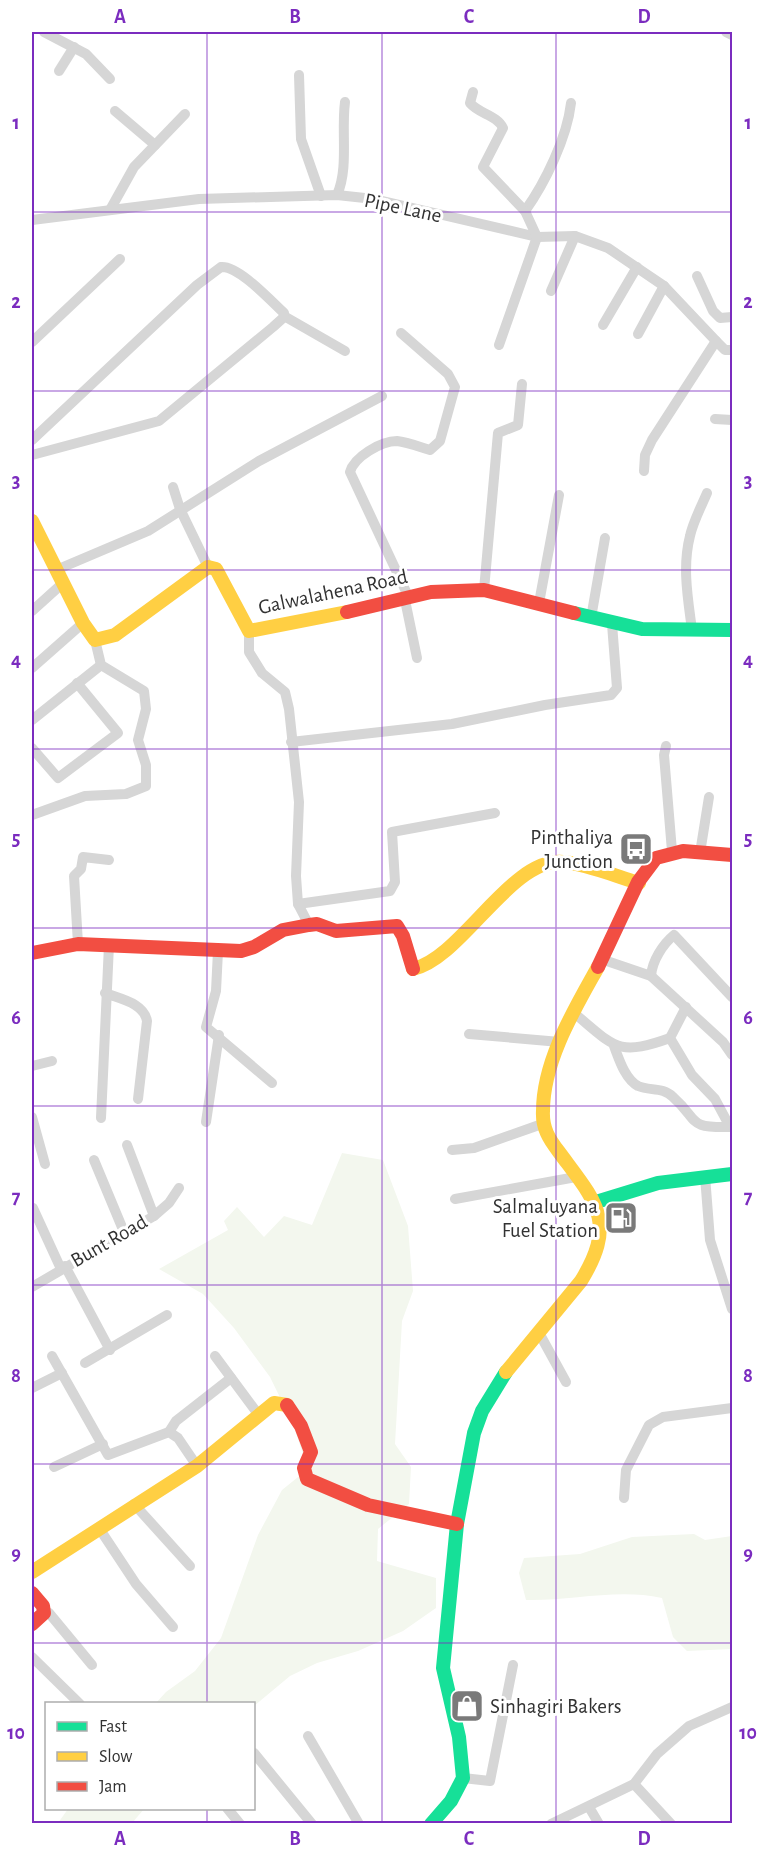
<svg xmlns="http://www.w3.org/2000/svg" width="764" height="1855" font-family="'Alegreya Sans',sans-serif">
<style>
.green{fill:#f3f7ee}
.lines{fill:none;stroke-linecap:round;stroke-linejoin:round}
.street{stroke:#d6d6d6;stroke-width:10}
.fast{stroke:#16e098;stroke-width:14}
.slow{stroke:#ffcf43;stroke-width:14}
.jam{stroke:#f24e42;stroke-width:14}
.grid{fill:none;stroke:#7b2cbf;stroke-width:1.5;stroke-opacity:0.55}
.labels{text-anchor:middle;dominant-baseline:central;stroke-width:6;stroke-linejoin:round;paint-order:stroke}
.street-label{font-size:21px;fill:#323232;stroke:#fff}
.poi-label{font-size:21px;fill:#323232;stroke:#fff;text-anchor:end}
.neatline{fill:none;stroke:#7b2cbf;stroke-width:2}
.grid-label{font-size:20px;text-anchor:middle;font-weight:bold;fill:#7b2cbf}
</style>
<rect width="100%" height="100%" fill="#fff"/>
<g class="green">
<path d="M342,1153L383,1160L408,1226L413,1291L402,1321L395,1444L411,1467L409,1504L378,1529L377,1561L436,1578V1608L403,1631L358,1651L317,1663L290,1676L254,1706V1704H155L166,1692L195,1671L221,1638L258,1535L282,1490L308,1469L293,1424L270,1377L234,1328L203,1294L159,1269L228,1230L224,1221L237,1207L264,1237L284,1216L312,1225Z"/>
<path d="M694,1534L705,1540L732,1536V1649L687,1651L673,1637L662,1598C618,1588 571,1601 526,1600L519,1573L524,1558L580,1554L632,1537Z"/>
<path d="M68,1809V1808L144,1809L132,1823H58Z"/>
</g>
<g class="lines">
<g class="street">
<path d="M44,32L86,54L110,79"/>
<path d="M726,32L732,35"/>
<path d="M59,71L74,47"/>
<path d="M299,75L301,139L321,196"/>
<path d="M473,92L470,103C479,114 497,115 503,128L483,167L525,211C545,183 567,138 571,103"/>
<path d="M115,111L155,145"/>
<path d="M337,195C349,168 341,132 345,102"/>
<path d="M110,210L134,167L185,114"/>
<path d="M32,220L199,199L337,195L374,199L537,237L575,236L608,248L664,286L716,341L725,350H732"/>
<path d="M697,276L713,311L720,318L732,317"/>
<path d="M551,291L575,236"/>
<path d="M284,316L345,351"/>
<path d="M603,325L637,267"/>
<path d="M401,333L448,374L455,387L440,441L430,450C420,447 407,442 397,441C381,441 354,457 350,472L409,598"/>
<path d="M638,334L664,286"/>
<path d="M32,342L120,259"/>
<path d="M499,345L537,237L525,211"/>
<path d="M715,419L732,420"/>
<path d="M32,440L197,285L221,267C238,265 271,301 284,313L283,318L273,327L159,421L32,455"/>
<path d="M644,471L645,455L652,440L716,341"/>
<path d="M173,487L180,509L208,567"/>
<path d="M56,570L148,531L259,461L382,396"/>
<path d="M484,590L498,433L518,425L522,384"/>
<path d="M405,600L417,658"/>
<path d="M539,603L559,495"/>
<path d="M32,611L63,583"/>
<path d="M591,618L605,538"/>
<path d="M692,630C688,599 682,567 690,536C693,522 701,507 707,493"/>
<path d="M249,631V652L262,673L285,692L289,709L299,802L296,876L298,904L309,925"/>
<path d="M32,668L83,623"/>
<path d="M32,720L101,665"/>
<path d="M291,742L452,724L545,705L611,695L617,688L612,624"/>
<path d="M666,746L664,755L672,851"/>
<path d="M32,748L58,778L118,733L77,683"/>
<path d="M32,815L85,796L126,794L146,786V765L138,740L146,709L144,691L101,665L95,640"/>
<path d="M700,853L709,797"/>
<path d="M298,904L390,891L395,882L392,832L495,813"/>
<path d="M78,944L74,876L81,869L83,857L109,860"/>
<path d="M218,951L216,991L206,1027L272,1083"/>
<path d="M601,959L651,976L723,1042L732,1055"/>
<path d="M651,976C652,961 663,944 674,935L732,997"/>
<path d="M105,993C120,999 144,1003 147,1021L138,1099"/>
<path d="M686,1007L670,1038L692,1075L715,1099L730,1127L732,1126"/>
<path d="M574,1013C615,1047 617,1057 670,1038"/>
<path d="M469,1034L560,1042"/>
<path d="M614,1046C619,1059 625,1079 638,1086C650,1091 663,1087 673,1097C700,1121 686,1128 730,1127"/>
<path d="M32,1066L52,1061"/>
<path d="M32,1117L45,1164"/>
<path d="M101,1118L109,945"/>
<path d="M206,1122L219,1035"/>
<path d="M127,1145L154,1216"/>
<path d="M452,1150L474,1148L542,1124"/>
<path d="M94,1160L124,1232"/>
<path d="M705,1176L710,1240L732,1309"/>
<path d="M455,1199L576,1177"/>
<path d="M33,1208L61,1269"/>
<path d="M65,1266L110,1350"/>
<path d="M32,1287L154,1216L169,1203L179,1188"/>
<path d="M538,1331L566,1382"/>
<path d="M52,1356L108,1455L169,1432L178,1438L197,1466"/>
<path d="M215,1356L258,1414"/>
<path d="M85,1363L167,1315"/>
<path d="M32,1388L62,1373"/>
<path d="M169,1432L176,1421L231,1378"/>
<path d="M54,1467L103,1444"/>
<path d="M624,1498L626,1470L649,1425L663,1417L732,1408"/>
<path d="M134,1504L190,1566"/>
<path d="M99,1528L136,1584L173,1627"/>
<path d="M43,1610L49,1613L92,1665"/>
<path d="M32,1657L80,1704"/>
<path d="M308,1736L359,1824"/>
<path d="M254,1753L312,1824"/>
<path d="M463,1778L490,1781L513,1665"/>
<path d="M634,1784L671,1824"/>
<path d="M589,1807L599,1824"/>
<path d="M227,1808L240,1824"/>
<path d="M551,1824L634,1784L657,1754L689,1726L732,1707"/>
</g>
<g class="fast">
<path d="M574,613L642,629L732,630"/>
<path d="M596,1202L658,1183L732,1174"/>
<path d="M431,1824L451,1801L463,1778L459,1737L443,1668L457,1524L474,1433L482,1411L506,1372"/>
</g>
<g class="slow">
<path d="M32,521L83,623L95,640L115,635L208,567L216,569L249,631L347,612"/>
<path d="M413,969C462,958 511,857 563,862C588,864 615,876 639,883"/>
<path d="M506,1372L581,1281C618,1221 595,1201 559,1152C549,1139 542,1128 543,1111C543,1061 574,1010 598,967"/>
<path d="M32,1572L197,1466L274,1403L287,1405"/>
</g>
<g class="jam">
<path d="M347,612L431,592L484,590L574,613"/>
<path d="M32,953L78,944L241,951L254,947L283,930L309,925L317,924L336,931L397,926L403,936L413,969"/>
<path d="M598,967L638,882L656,858L683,851L732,855"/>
<path d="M287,1405L301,1426L311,1452L304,1468L307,1479L368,1505L457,1524"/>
<path d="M32,1593L43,1606L44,1613L32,1624"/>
</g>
</g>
<path class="grid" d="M207,32V1704M382,32V1824M556,32V1824M32,212H732M32,391H732M32,570H732M32,749H732M32,928H732M32,1106H732M32,1285H732M32,1464H732M32,1643H732M207,1808V1824"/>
<defs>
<symbol id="bus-square" viewBox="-11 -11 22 22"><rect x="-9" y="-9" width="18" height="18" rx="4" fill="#7a7a7a" stroke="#fff"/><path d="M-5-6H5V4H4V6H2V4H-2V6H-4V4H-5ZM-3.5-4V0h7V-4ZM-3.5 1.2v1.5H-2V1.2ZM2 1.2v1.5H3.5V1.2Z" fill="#fff"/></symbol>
<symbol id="fuel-square" viewBox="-11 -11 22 22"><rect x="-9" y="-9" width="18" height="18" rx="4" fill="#7a7a7a" stroke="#fff"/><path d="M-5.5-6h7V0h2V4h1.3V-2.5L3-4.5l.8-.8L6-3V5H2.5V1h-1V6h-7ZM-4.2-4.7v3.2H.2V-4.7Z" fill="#fff"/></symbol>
<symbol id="shop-square" viewBox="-11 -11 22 22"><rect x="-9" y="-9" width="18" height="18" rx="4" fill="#7a7a7a" stroke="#fff"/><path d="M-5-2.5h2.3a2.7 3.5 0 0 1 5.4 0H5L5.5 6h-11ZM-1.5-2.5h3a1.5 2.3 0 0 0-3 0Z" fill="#fff"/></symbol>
</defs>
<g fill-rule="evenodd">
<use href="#bus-square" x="617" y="830" width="38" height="38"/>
<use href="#fuel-square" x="602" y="1199" width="38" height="38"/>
<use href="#shop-square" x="448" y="1687" width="38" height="38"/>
</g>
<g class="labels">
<g class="street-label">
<text transform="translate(403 208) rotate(12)">Pipe Lane</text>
<text transform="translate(333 592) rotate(-12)">Galwalahena Road</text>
<text transform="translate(109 1241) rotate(-30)">Bunt Road</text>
</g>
<g class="poi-label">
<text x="613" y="837">Pinthaliya<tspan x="613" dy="24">Junction</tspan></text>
<text x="598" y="1206">Salmaluyana<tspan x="598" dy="24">Fuel Station</tspan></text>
<text x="490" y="1706" text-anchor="start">Sinhagiri Bakers</text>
</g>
</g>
<rect width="764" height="1855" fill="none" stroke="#ffffff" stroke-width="66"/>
<rect x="45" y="1702" width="210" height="108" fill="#ffffff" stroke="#adadad" stroke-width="1.5"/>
<rect x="57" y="1722" width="30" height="9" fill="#16e098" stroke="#adadad" stroke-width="1.5"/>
<text x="99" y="1732" font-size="18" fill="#323232">Fast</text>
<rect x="57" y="1752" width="30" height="9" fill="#ffcf43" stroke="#adadad" stroke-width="1.5"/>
<text x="99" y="1762" font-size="18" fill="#323232">Slow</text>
<rect x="57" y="1782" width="30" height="9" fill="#f24e42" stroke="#adadad" stroke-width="1.5"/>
<text x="99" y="1792" font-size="18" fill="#323232">Jam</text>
<rect x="33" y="33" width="698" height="1789" class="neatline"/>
<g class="grid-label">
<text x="120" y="23">A</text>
<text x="295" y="23">B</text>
<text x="469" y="23">C</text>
<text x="644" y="23">D</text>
<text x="16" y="129">1</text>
<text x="748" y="129">1</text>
<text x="16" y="308">2</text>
<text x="748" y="308">2</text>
<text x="16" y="487">3</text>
<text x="748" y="487">3</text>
<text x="16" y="666">4</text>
<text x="748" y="666">4</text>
<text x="16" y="845">5</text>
<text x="748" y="845">5</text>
<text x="16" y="1024">6</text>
<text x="748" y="1024">6</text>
<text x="16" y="1203">7</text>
<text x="748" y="1203">7</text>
<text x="16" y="1382">8</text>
<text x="748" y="1382">8</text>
<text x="16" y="1560">9</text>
<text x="748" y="1560">9</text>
<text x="16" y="1739">10</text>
<text x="748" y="1739">10</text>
<text x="120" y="1845">A</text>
<text x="295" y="1845">B</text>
<text x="469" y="1845">C</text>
<text x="644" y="1845">D</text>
</g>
</svg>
